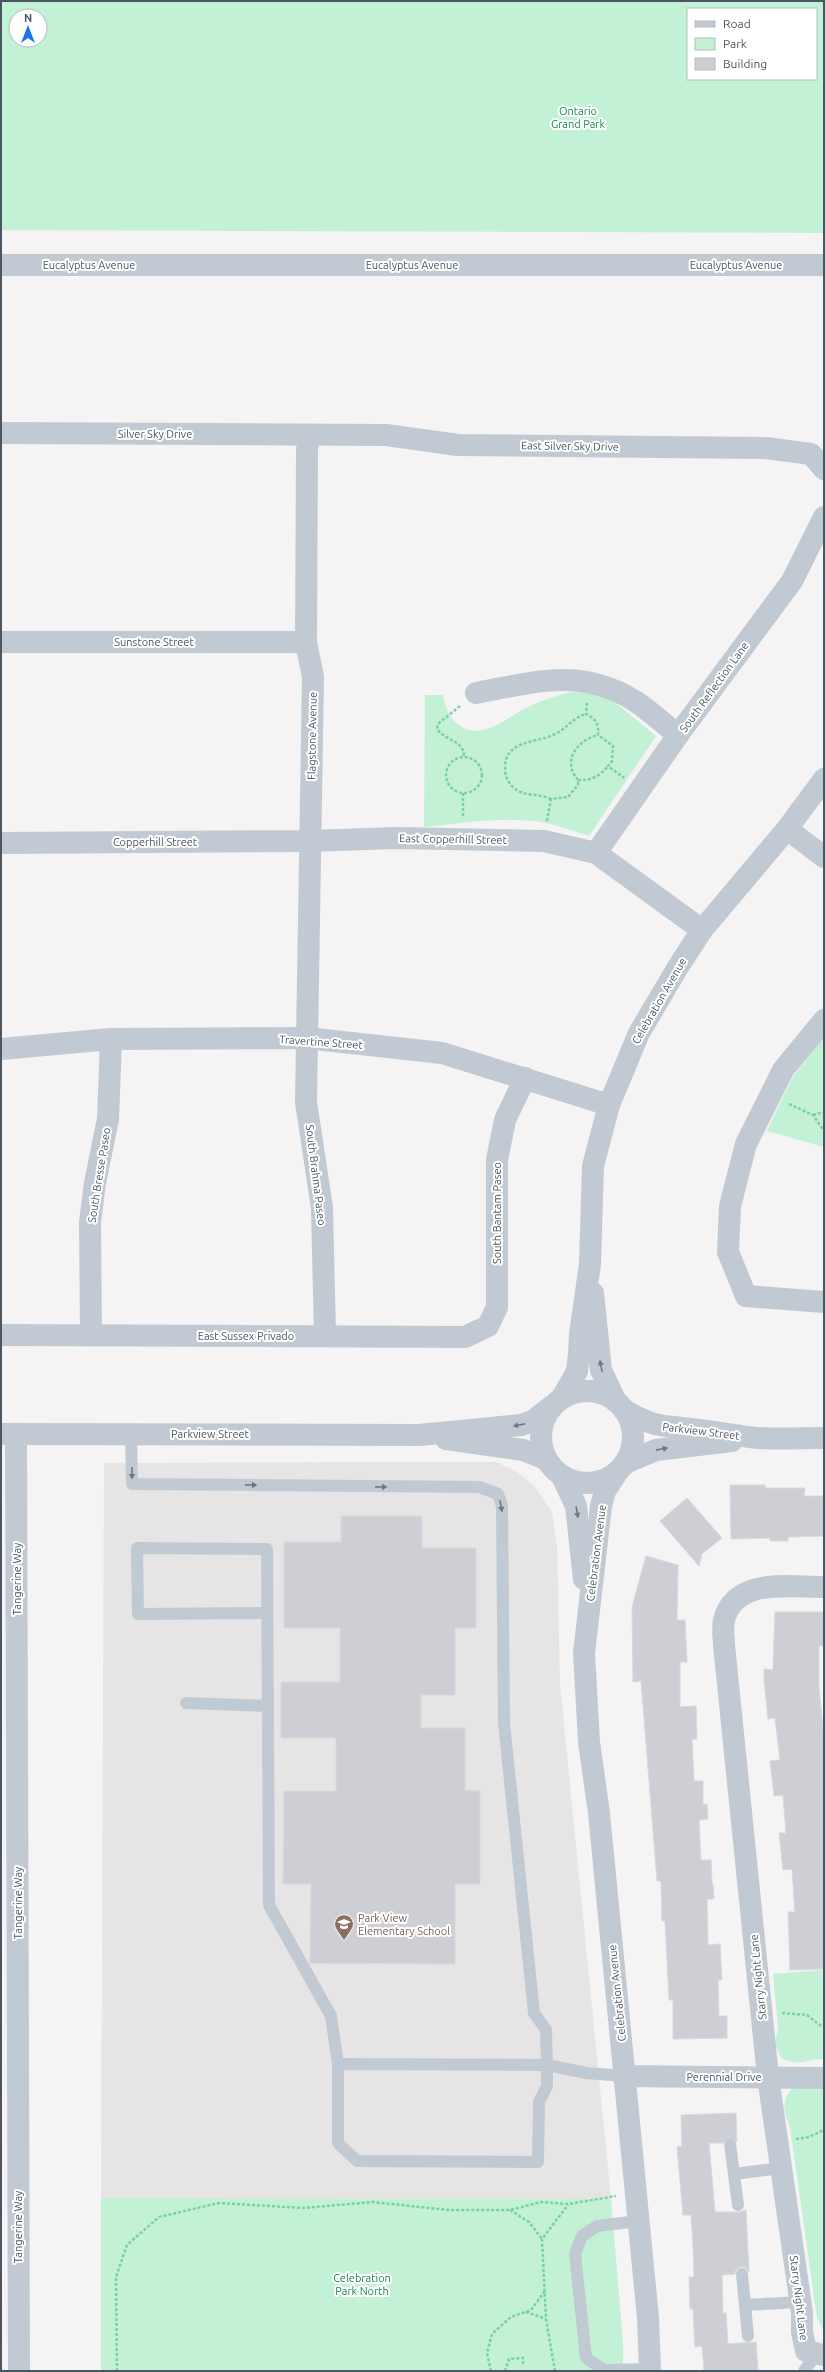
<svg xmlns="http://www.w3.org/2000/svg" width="825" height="2372" font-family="Ubuntu,sans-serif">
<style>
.education{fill:#e6e4e5}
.green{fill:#c3f1d5;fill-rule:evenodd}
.building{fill:#cdcfd5;stroke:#d7d9de}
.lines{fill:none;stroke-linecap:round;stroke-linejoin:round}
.path{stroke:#7ad0a6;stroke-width:2.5;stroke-dasharray:3 2;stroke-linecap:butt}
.service{stroke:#c1cad2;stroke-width:12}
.minor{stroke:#c1cad2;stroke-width:22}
.tertiary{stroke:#c1cad2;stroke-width:22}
.oneway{fill:#6e7983}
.labels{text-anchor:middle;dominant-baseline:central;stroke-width:4;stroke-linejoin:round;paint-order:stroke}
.park-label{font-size:11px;fill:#17864f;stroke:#fff}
.street-label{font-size:11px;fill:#4a5661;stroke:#fff}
.education-label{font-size:11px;fill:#785e54;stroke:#fff;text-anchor:start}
</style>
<rect width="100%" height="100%" fill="#f5f3f3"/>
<path class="education" d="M496,1462L516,1471L535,1487L552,1512L557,1546L560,1684L611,2199L101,2198L104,1463Z"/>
<g class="green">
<path d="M1,1H824V233L1,230ZM688,9H816V79H688ZM16,16H40V40H16Z"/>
<path d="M572,692L598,693L618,705L656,736L589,836C574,831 557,825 541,822C502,816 463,823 424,827L425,695H443C446,719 464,738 490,728C504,723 515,713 528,707C543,700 557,695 572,692Z"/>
<path d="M824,1037V1147L767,1131L792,1078Z"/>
<path d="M824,1970V2059C806,2059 799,2067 781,2058L775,2043L778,2027L773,1974Z"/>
<path d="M794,2087H824V2332L817,2318L790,2127C783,2111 781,2099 794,2087Z"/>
<path d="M101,2198L611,2199L623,2343V2371H101Z"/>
</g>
<g class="building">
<path d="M730,1485H765V1488H805L804,1496H824V1536L788,1537V1541H770V1538L731,1539Z"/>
<path d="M687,1498L722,1538L702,1554L699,1566L660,1521Z"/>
<path d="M341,1516H422V1548H476V1628H455V1695H421V1728H465V1790L480,1791V1884H455V1964L310,1963L311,1884H283L284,1791H336V1738H281V1682H340V1628H284V1542H341Z"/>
<path d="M646,1556L678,1565L677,1620H685L687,1662H680V1707L696,1706L697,1739H692L694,1781H703V1805L707,1804L708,1819L699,1820L701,1860H711L712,1884H713L714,1899H707L708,1945L720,1944L722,1980H718L719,2016H727V2038L673,2039V2000H669L665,1921H662L661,1881H657L641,1681L633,1682L632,1607Z"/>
<path d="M775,1612H824V1646H819V1688L824,1740V1969L790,1970L788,1912H795L792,1869L783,1870L779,1833H786L783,1795L774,1796L770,1761L780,1760L775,1718L768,1719L764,1680V1669L773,1670Z"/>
<path d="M736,2113L737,2142L729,2137L723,2143H709L715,2212H739L746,2210L749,2272L745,2267H741L735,2271V2274L722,2275L723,2313H726L728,2344L756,2342L758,2371H704L702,2346L695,2347L693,2309H690L689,2277H694L693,2246L691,2215H683L677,2147L682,2146L681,2115Z"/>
</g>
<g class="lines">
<g class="path">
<path d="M587,703L586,714C596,719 599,724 598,735L613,746L612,761L608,766L624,778"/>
<path d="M460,706L438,724L437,729C447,742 464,740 464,757"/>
<circle cx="464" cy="775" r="18"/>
<path d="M578,780C561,760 578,740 598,735"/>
<path d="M463,793V818"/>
<path d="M551,799C539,793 524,797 514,788C508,783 505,776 505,769C504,740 536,743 553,735C567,729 572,718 586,714"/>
<path d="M547,821L551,799L568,797L578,785V780C591,781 600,776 608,766"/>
<path d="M789,1104L813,1115L824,1131"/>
<path d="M813,1115L824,1112"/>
<path d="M782,2013L807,2015L821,2026"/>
<path d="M796,2139L809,2137L824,2130"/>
<path d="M510,2210L529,2222L542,2239"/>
<path d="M526,2312L546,2319"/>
<path d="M117,2371L116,2277L127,2245L159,2217L219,2203L303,2208L373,2202L448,2210H510L541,2202L568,2204L616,2196"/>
<path d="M491,2371L487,2353L492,2334L511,2317L531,2310L545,2291"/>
<path d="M505,2371L509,2359L523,2358V2364"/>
<path d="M555,2371L546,2319L542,2239L568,2205"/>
</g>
<g class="service">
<path d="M131,1434L132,1484L479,1487L498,1494L502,1506L504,1723L534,2013L546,2030L547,2065L338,2064V2143L357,2161L538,2162L539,2102L547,2086V2065L586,2073L625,2076"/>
<path d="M267,1613L138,1614L137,1548L267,1549L269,1905L331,2016L338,2064"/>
<path d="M186,1703L268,1706"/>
<path d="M730,2144L738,2205"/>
<path d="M734,2174L781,2168"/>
<path d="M639,2221L597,2226L582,2236L575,2254L586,2358L604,2370L650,2369"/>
<path d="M742,2274L748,2336"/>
<path d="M745,2305L800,2302"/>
<path d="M804,2371L817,2354"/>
</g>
<g class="minor">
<path d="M1,433L386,435L458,445L766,448L811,454L824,469"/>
<path d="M309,435L307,450L306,642L313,677L306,1102L322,1208L325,1336"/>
<path d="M1,642H306"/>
<path d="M476,693C535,682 580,667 635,701C650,711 664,724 678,735"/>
<path d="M787,829L824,857"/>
<path d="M1,843L310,841L396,838L544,841L596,853L702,930"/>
<path d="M596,853L678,735L792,581L824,517"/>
<path d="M824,1020L783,1070L746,1144L730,1206L728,1252L746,1296L824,1302"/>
<path d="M1,1049L111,1039L306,1038L442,1053L609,1105"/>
<path d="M1,1335L465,1337L488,1326L497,1307V1160L505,1120L525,1078"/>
<path d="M91,1335L90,1222L95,1183L108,1119L111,1039"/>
<path d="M16,1434L19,2371"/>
<path d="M824,1587C790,1587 735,1577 724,1620C722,1628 724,1638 724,1645L768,2077L802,2313V2332L806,2351L824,2355"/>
<path d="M625,2076L824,2078"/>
</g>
<g class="tertiary">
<path d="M1,265H824"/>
<path d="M593,1293L601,1370L616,1402"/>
<circle cx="587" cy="1437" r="46"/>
<path d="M562,1398L577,1371L579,1354L580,1334L590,1264L593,1166L609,1105L639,1033L678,967L702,930L787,829L824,779"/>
<path d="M624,1410C656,1429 665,1425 699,1430C718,1432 738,1436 757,1438C779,1439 802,1438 824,1438"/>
<path d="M1,1434L419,1435L521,1425L533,1421L552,1406"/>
<path d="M446,1439L523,1450L546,1459"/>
<path d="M625,1463L656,1450L732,1441"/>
<path d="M618,1471L605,1491L601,1506L584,1653L589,1742L599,1813L648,2318L650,2371"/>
<path d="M562,1476L576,1506L584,1579"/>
</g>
</g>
<defs><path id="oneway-solid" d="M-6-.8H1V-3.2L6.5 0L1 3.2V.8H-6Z"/></defs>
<g class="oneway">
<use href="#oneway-solid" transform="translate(601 1366) rotate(-101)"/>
<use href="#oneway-solid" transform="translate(519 1425) rotate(169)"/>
<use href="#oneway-solid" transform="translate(662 1449) rotate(-11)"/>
<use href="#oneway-solid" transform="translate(132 1473) rotate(89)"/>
<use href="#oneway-solid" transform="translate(251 1485) rotate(1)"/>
<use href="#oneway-solid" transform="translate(381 1487) rotate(1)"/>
<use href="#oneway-solid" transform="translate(501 1506) rotate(80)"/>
<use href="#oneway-solid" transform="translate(577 1512) rotate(80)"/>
</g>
<defs>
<symbol id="school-pin" viewBox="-11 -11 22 30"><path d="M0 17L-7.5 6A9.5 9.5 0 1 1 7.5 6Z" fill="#8d6e63" stroke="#fff"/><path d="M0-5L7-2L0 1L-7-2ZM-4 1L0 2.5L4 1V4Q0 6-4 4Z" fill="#fff"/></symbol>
</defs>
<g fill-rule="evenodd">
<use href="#school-pin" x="333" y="1913" width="22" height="30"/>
</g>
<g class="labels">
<g class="park-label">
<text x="578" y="111">Ontario<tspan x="578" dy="13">Grand Park</tspan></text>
<text x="362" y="2278">Celebration<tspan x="362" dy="13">Park North</tspan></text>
</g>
<g class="street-label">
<text x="89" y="265">Eucalyptus Avenue</text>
<text x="412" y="265">Eucalyptus Avenue</text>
<text x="736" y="265">Eucalyptus Avenue</text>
<text x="155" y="434">Silver Sky Drive</text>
<text transform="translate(570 446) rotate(1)">East Silver Sky Drive</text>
<text x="154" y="642">Sunstone Street</text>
<text transform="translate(714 687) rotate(-54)">South Reflection Lane</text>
<text transform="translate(312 736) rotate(-89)">Flagstone Avenue</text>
<text transform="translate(453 839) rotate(1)">East Copperhill Street</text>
<text x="155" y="842">Copperhill Street</text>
<text transform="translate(659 1001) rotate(-60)">Celebration Avenue</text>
<text transform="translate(321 1042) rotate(4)">Travertine Street</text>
<text transform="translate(99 1175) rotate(-81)">South Bresse Paseo</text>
<text transform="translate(316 1175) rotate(83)">South Brahma Paseo</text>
<text transform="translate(497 1213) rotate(-90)">South Bantam Paseo</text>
<text x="246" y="1336">East Sussex Privado</text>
<text transform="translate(701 1431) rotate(7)">Parkview Street</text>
<text x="210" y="1434">Parkview Street</text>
<text transform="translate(596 1553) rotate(-83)">Celebration Avenue</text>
<text transform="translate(17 1579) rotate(-90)">Tangerine Way</text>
<text transform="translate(18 1903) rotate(-90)">Tangerine Way</text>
<text transform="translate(758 1977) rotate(-96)">Starry Night Lane</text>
<text transform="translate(617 1993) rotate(-96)">Celebration Avenue</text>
<text x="724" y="2077">Perennial Drive</text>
<text transform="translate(18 2227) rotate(-90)">Tangerine Way</text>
<text transform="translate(799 2298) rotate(83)">Starry Night Lane</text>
</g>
<g class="education-label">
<text x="358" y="1918">Park View<tspan x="358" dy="13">Elementary School</tspan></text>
</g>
</g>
<rect width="825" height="2372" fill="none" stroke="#4a5661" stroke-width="4"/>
<rect x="687" y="8" width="130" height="72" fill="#ffffff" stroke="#b7bbc0"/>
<rect x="695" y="21" width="20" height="6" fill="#c1cad2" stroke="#b7bbc0"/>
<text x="723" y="28" font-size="12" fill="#4a5661">Road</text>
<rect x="695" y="38" width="20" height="12" fill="#c3f1d5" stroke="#b7bbc0"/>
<text x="723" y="48" font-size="12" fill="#4a5661">Park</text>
<rect x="695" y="58" width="20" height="12" fill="#cdcfd5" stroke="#b7bbc0"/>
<text x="723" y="68" font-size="12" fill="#4a5661">Building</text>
<g transform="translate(28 28)"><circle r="19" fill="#ffffff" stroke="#b7bbc0"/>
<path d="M0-3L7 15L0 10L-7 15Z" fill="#1a73e8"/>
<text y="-6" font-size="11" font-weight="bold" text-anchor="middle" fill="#4a5661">N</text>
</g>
</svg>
